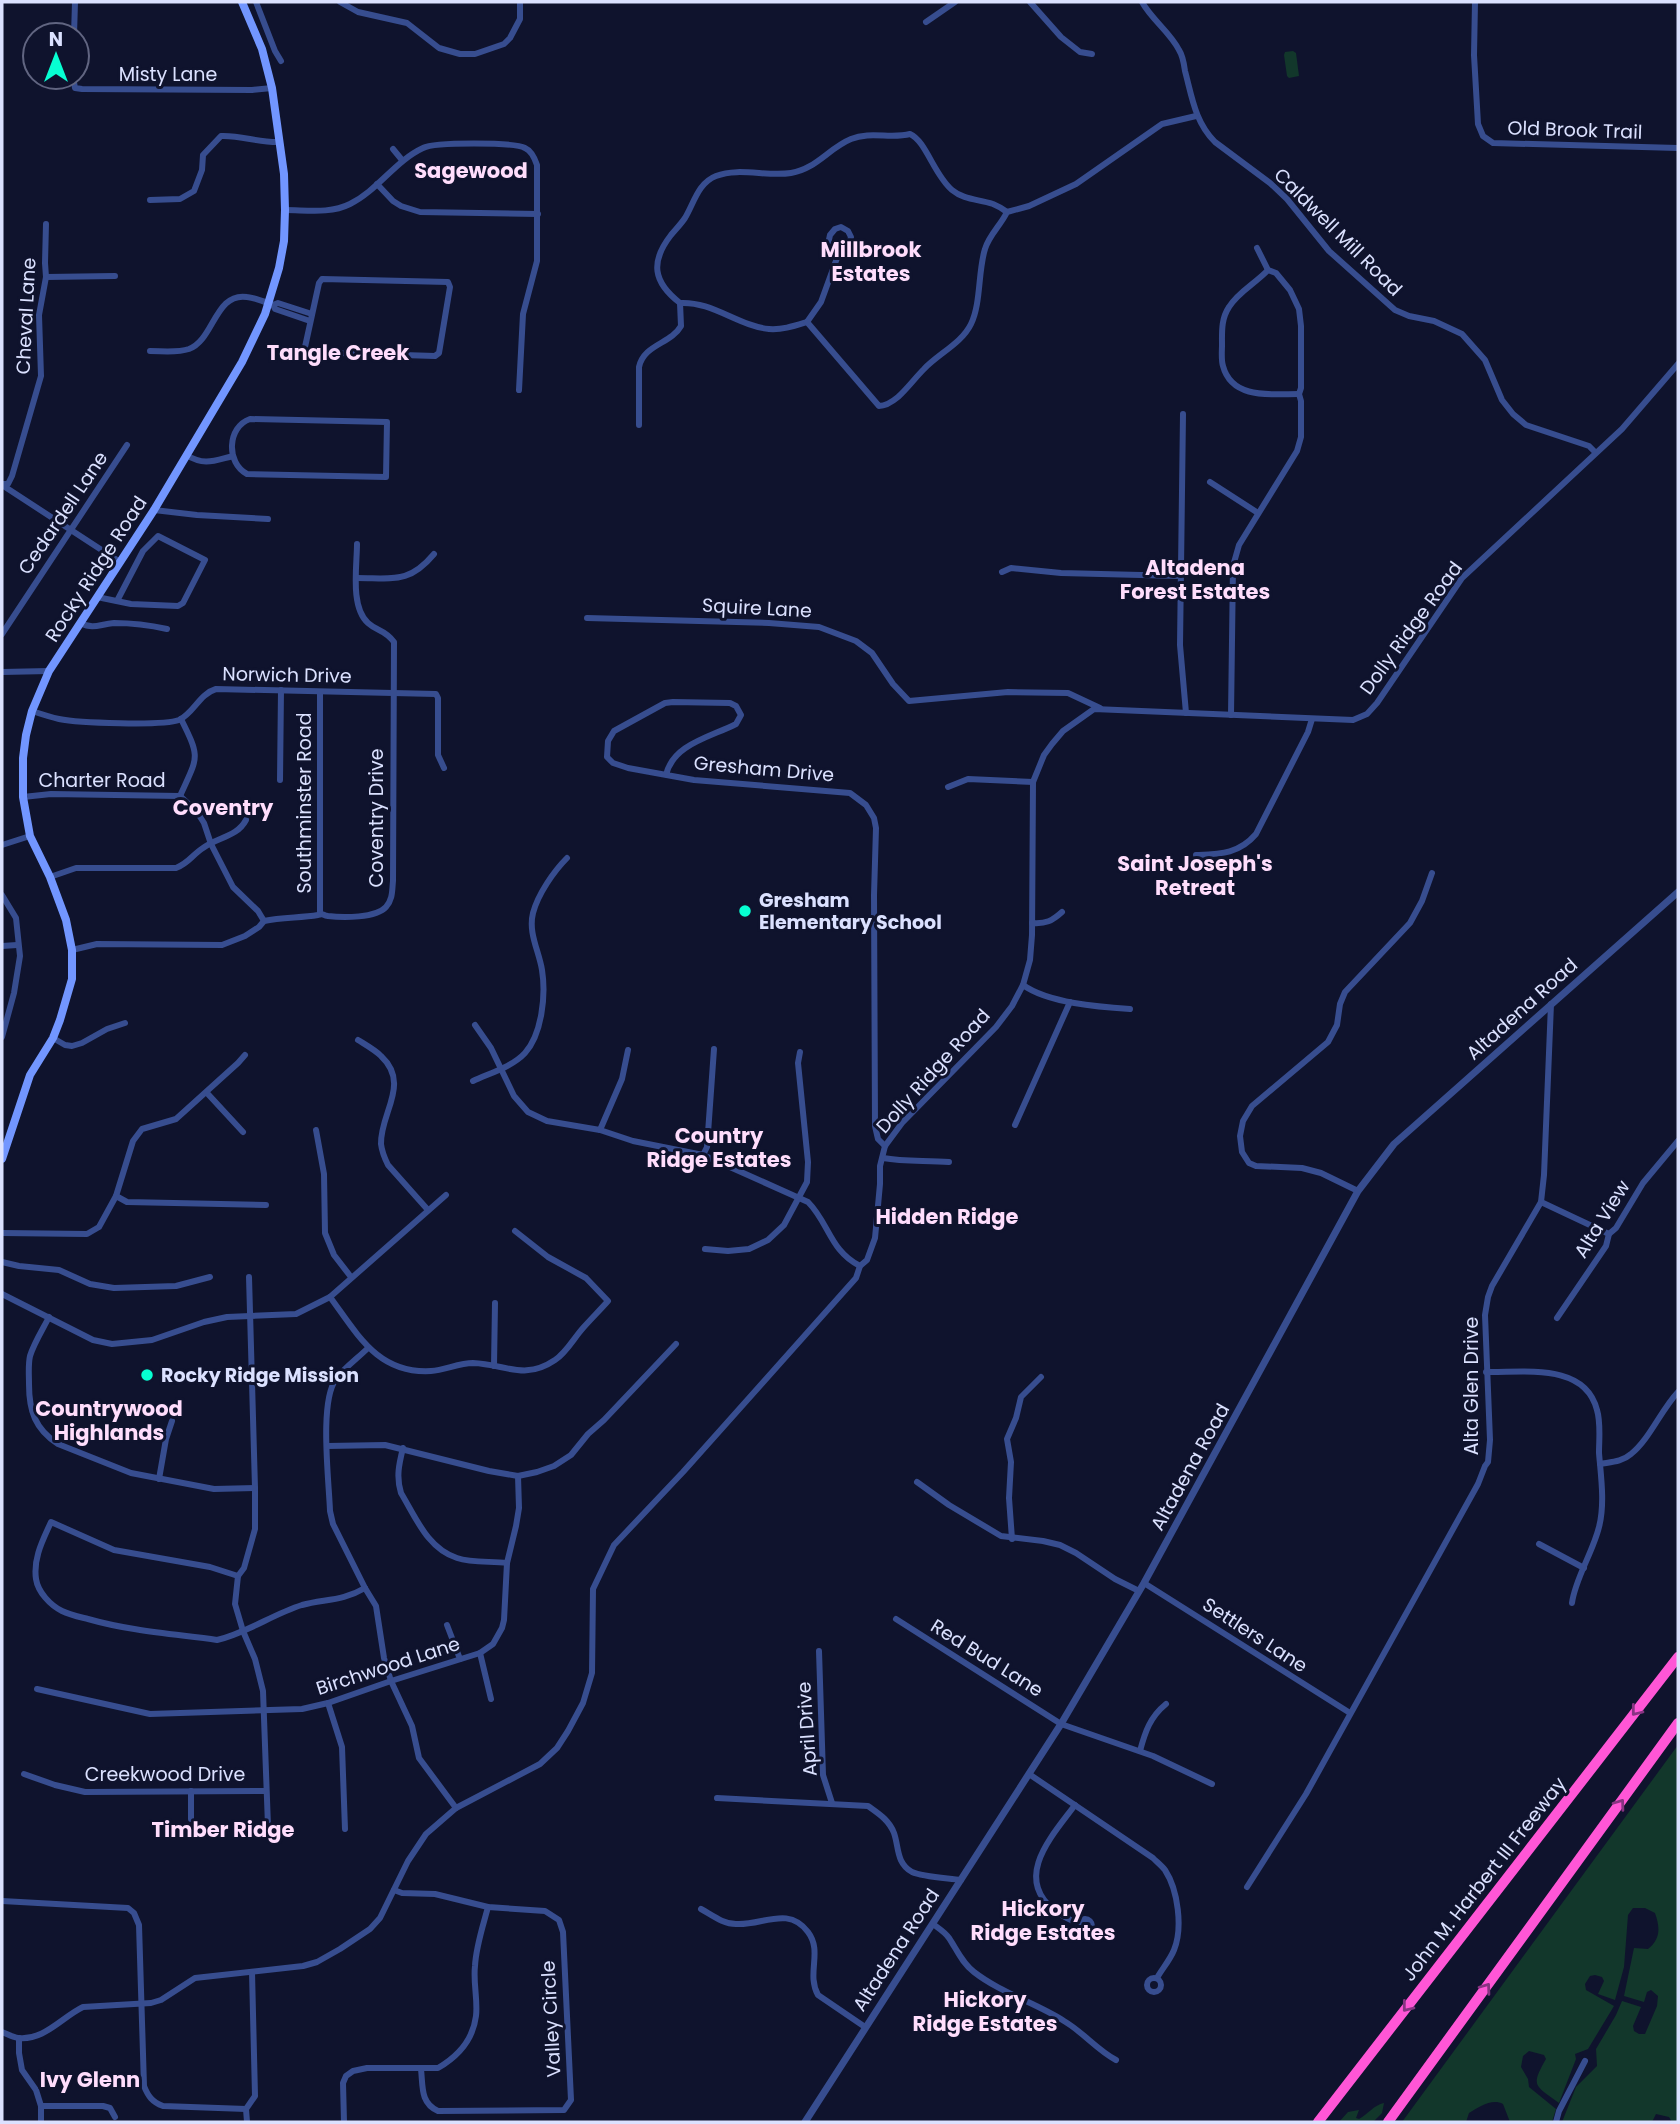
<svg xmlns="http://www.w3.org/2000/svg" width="1680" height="2124" font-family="Poppins,sans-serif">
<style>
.green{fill:#12372b}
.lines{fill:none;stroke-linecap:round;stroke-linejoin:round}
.minor{stroke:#374d8f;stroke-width:6}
.tertiary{stroke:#374d8f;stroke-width:7}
.secondary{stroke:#7296ff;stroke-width:8}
.motorway{stroke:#ff56d6;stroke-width:10}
.oneway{stroke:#873482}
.poi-dot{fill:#07ffd2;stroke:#0f132d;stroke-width:2.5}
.labels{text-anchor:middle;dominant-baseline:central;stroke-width:6;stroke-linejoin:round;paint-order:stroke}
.street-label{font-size:19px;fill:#dbe1ff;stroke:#0f132d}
.poi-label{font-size:19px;font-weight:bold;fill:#dbe1ff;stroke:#0f132d;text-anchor:start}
.neighbourhood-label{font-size:21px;font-weight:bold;fill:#ffddfc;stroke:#0f132d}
</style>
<rect width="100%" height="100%" fill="#0f132d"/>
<g class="green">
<path d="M1293,51L1296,53L1299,76L1289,78L1287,76L1284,55L1285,52Z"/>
<path d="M1678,1745V2122H1672L1669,2117L1656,2114L1652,2122H1562L1576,2087L1597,2066L1596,2049L1616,2015L1622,2001L1641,2007L1633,2026L1634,2031L1639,2034H1645L1657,2006L1658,1996L1651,1990L1647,1992L1644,2002L1624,1996L1634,1948L1648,1949C1661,1939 1660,1927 1655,1913L1645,1908H1633L1628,1915L1624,1967L1615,2000L1598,1994L1604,1981L1602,1977L1595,1975L1590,1976L1585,1984L1586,1990L1614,2006L1588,2049L1575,2054L1576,2059L1559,2103C1535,2085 1530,2087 1546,2059L1544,2055L1529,2051L1523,2056L1521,2067L1528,2079L1529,2087L1556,2109L1552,2122H1510L1503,2104C1492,2098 1479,2107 1469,2113L1466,2122H1402Z"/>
<path d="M1384,2103L1382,2113L1373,2122H1339L1348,2112L1359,2110L1356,2118L1359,2119C1368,2114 1374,2105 1384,2103Z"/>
</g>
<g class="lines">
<g class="minor">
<path d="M256,2L275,51L281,61"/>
<path d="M340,2L358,12L407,23L439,48L460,54H475L504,44L510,38L520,19V2"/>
<path d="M1030,2L1061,37L1080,52L1092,54"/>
<path d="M1142,2C1152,20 1170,32 1179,50C1183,56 1184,64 1185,71C1192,97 1195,122 1215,142L1270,183L1287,199L1329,251L1395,310L1409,316L1434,321L1462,334L1485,360L1502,400L1513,414L1526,425L1589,446L1595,452"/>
<path d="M1475,2L1474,55L1478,124L1483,136L1493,143L1678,148"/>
<path d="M926,22L955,2"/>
<path d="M74,35L75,2"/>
<path d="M73,77L75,88L82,89L252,90L272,88"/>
<path d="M393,149L402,160"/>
<path d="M377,184L393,201L401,206L420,212L538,214"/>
<path d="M150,200L180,199L194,191L202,170L203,155L221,136C241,135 259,143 280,142"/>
<path d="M285,210C307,210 330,214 350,204C378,190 395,161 423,148C434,142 514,142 525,148C532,151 535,159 537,165V261L523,314L519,390"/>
<path d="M841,227L848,231L851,237L847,252L837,258L827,249L830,235L835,229Z"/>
<path d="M1268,270C1256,283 1238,292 1229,307C1221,319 1222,332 1222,345C1222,351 1221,360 1223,366C1232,400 1272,394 1299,394"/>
<path d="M46,277L115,276"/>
<path d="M322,279L448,282L450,287L439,353L435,356L307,352L305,347L319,283Z"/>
<path d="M680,303C712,301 738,326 769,329C782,330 794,326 807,322"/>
<path d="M273,305L275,309L310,321"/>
<path d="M807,322L879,406C886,406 892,402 898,397C907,389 915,378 924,369C938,354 962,343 971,324C981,304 978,271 985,249C989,235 1001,225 1007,212L1029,206L1076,184L1162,124L1196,116"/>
<path d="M807,322L821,302L837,258"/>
<path d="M150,351C163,351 177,353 189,349C214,340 215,292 247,297C256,298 265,302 273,305L278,303L312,314"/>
<path d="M1183,414L1180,645L1186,713"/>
<path d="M250,419L387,422L386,477L247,474C226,463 227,427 250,419Z"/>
<path d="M639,425V367C644,344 671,344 681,326L680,303C653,282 650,262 671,235C676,229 681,224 685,218C694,203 698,183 716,176C739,167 767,177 791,173C816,169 829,148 851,139C870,131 891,139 910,134C926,141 934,175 952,190C964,200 978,199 993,204C998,206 1003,209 1007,212"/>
<path d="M186,455C205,466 213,461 233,456"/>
<path d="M1210,482L1258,513"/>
<path d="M2,484H8L12,476L41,376L39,315L46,277L45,263L46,224"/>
<path d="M2,485L120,562"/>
<path d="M154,510L197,515L268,519"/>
<path d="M1002,572L1011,568L1061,573L1181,576"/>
<path d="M357,578C393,578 409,584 434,554"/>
<path d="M97,597L131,604L178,606L183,603L205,560L158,536L143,551L117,601"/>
<path d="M587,618L769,623L819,627L856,641L872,653L893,684L909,701L1008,692L1068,693L1100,708"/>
<path d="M80,623C95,630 99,624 114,623C132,623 149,625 167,629"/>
<path d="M2,634L127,445"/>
<path d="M2,672L49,671"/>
<path d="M320,692V914"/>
<path d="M32,711C41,714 50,717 59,719C78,723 163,726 179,720C194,713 199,694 216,689L436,694L438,698V755L444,768"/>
<path d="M1231,715L1233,566L1239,545L1297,451L1301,437V401L1299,394L1301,388V326L1299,309L1290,290L1276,273L1268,270L1257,248"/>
<path d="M666,775C673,744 711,737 736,724L741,715L736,706L730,703L673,702L665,703L614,731L608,741L607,757L613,763L628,768L694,780L850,793L866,805L874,818L876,828L874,895L875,1126L878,1139L885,1146"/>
<path d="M280,780L281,690"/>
<path d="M948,787L968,779L1033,782"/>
<path d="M180,796L197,812L204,823L211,844L233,887L258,911L264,921"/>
<path d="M180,796C198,756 201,759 181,719"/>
<path d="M23,797L51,794L180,796"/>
<path d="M2,845L30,836"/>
<path d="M1196,855C1220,854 1239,854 1256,834L1308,732L1312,719"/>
<path d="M50,877L76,868H176C189,863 192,855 203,848C218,837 237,837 246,820"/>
<path d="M2,895L16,918L20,956L14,993L2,1037"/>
<path d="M1032,923C1046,924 1052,921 1062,912"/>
<path d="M2,946L17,945"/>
<path d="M72,950L97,944L222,945L245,936L259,927L264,921C282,917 300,918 318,915C324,913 322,915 328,916C343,918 376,918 386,907C393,899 392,890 393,881L394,642C384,629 378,632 368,623C350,607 357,566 357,544"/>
<path d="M1023,985C1048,1003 1099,1007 1130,1009"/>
<path d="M475,1025L491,1048L514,1096L528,1112L547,1121L600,1130L633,1141L703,1155L808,1202C829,1223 830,1251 860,1266"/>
<path d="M53,1038L65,1045L72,1046L82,1043L107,1029L125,1023"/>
<path d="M358,1040C366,1045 375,1050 381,1056C411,1084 380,1113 381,1144C382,1152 385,1159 388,1165L428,1210"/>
<path d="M473,1081C490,1073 512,1067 525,1053C542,1034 546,995 542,970C539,951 528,933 533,913C538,894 554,871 567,858"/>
<path d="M207,1093L243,1132"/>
<path d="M1015,1125L1070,1002"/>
<path d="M316,1130L324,1174L325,1233L334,1255L351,1277"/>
<path d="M600,1130L622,1079L628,1050"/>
<path d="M703,1155L707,1147L714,1049"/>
<path d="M883,1158C905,1162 927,1160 949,1162"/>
<path d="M1358,1191L1321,1173L1302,1168L1256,1166L1249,1163L1242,1152L1240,1136L1243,1121L1252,1106L1328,1042L1337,1025L1340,1004L1345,992L1410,923L1422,901L1432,873"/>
<path d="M116,1196L127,1202L266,1205"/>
<path d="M1541,1202L1609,1234"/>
<path d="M2,1233L87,1234L99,1227L116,1196L133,1141L142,1129L176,1119L238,1063L245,1055"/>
<path d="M705,1249L728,1251L749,1249L768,1240L784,1225L807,1182L808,1162L798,1063L800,1052"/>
<path d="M2,1262L19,1266L59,1270L90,1284L114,1288L176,1286L210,1277"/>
<path d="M249,1277L255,1488V1529L244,1568L238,1576L235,1604L243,1631L255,1659L263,1691L268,1826"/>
<path d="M2,1294L93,1340L112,1344L152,1340L204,1322L227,1317L296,1314L330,1297L446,1195"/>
<path d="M330,1297C358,1335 378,1374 431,1371C445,1370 459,1363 473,1363C505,1364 524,1381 555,1360C566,1353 574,1338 583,1328C591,1319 600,1310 608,1301L586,1278L548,1257L515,1231"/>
<path d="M49,1317C43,1329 34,1343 30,1356C28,1365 29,1375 29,1384C29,1411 35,1429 58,1444L131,1473L214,1489L255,1488"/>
<path d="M1557,1318L1606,1246L1609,1234L1616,1228L1643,1183L1678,1141"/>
<path d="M368,1348C358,1358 344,1368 336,1379C319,1402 329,1481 330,1511L333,1524L365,1588L376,1606L384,1658L391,1681L412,1726L419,1758L456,1808"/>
<path d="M494,1366L495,1303"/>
<path d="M1486,1372C1523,1373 1585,1362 1597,1410C1601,1423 1599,1439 1599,1453C1601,1477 1605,1504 1599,1527C1593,1552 1575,1579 1572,1603"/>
<path d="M327,1446L385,1445L489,1471L518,1476L537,1472L554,1466L571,1455L588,1434L604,1420L676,1344"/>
<path d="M403,1448C399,1464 396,1477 401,1493C416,1518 428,1549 457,1558C472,1563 491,1561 507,1563"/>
<path d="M1600,1464C1611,1462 1622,1462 1631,1454C1649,1440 1661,1410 1678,1392"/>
<path d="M159,1479L166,1439L172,1421"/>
<path d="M917,1482L949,1505L1001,1536L1043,1541L1060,1545L1076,1553L1115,1579L1139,1591"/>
<path d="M1012,1539L1009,1498L1011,1462L1007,1439L1016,1418L1021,1397L1041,1377"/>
<path d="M1539,1544L1584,1568"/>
<path d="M238,1576L210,1567L114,1550L51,1522C43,1540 33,1558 36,1579C38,1592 50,1605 62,1611C70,1615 80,1617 88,1619C130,1631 174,1634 217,1640C247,1633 273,1614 302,1605C325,1599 343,1601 365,1588"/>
<path d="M1144,1583L1350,1713"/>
<path d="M896,1619L1061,1724L1153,1756L1212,1784"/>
<path d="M447,1625L460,1659"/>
<path d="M819,1651L823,1775L832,1803"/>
<path d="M480,1653L491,1699"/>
<path d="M37,1689L150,1714L302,1709L328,1703L391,1681L480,1653L493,1644L502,1628L504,1620L507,1563L516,1526L519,1508L518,1476"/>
<path d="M328,1703L342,1747L345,1829"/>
<path d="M1140,1751C1145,1732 1150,1717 1166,1704"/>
<path d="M24,1774L55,1785L85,1792L266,1791"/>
<path d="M1029,1774L1153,1858C1157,1862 1162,1866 1165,1870C1178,1890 1183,1928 1174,1950C1170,1960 1162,1969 1157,1978"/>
<path d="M191,1791V1819"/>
<path d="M717,1798L868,1806C879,1814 889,1820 894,1833C899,1847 896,1863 912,1872C923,1877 947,1878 961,1880"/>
<path d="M1075,1805C1052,1836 1013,1877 1054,1910C1061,1916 1071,1920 1079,1924"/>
<path d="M1247,1887L1306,1794L1478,1484L1485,1466L1488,1462L1490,1440L1485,1315L1488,1297L1492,1286L1541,1202L1544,1175L1551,1004"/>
<path d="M394,1890L402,1893L435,1894L488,1907L545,1911L559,1920L563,1932L571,2100L564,2110L438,2111C420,2103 423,2086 421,2069"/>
<path d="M2,1901L128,1908L134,1913L139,1925L144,2086C148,2096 152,2102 163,2106L246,2109"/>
<path d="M701,1909C712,1915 723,1924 736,1924C762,1926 788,1905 808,1932C823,1952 806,1973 818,1995L865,2027"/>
<circle cx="1085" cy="1926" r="7"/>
<path d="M933,1924C938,1928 945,1932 949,1938C957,1950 962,1963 974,1972C1001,1993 1036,2003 1064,2021C1083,2032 1097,2050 1116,2060"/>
<circle cx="1154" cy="1985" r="7"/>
<path d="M2,2032C7,2034 13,2037 18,2038C44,2041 62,2017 83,2007L151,2003L161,2000L195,1978L303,1966L317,1962L340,1949L370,1929L380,1918L408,1861L426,1834L456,1808L540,1764L557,1748L568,1731L583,1703L592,1673L593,1589L614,1545L683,1472L856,1278L860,1266L867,1260L875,1238L880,1184V1166L885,1146L902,1123L996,1027L1012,1006L1023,985L1030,960L1032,935L1033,782L1044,755L1052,744L1063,731L1094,709L1353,720L1367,714L1377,703L1462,578L1622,429L1678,364"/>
<path d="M19,2038V2053L22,2070L36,2090L41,2106V2122"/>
<path d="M41,2106H103L110,2108L115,2117"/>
<path d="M247,2122L246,2109L255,2096L252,1972"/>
<path d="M344,2122L343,2083L346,2076L353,2071L367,2068H438C457,2057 473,2040 476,2016C478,2000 473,1983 475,1966C476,1946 483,1926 488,1907"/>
<path d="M1556,2122L1559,2111L1585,2061"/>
</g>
<path class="tertiary" d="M805,2122L1061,1724L1144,1583L1358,1191L1394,1144L1678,892"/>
<path class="secondary" d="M2,1159L30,1075L53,1038L60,1020L72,979V950L66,920L50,877L30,836L23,797V758L26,735L32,711L49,671L154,510L242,362L265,314L279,268L284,241L285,210L284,174L272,88L262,49L242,2"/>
<g class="motorway">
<path d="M1318,2122L1678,1657"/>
<path d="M1388,2122L1678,1723"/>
</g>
</g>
<defs><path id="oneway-chevron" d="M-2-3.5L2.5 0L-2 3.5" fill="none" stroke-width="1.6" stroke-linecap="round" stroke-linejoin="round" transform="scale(1.75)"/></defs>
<g class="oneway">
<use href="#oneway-chevron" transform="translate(1636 1711) rotate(128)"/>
<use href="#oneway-chevron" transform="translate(1620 1804) rotate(-54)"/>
<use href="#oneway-chevron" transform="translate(1486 1988) rotate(-54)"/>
<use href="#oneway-chevron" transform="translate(1407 2007) rotate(128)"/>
</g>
<g class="poi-dot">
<circle cx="745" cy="911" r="7"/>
<circle cx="147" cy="1375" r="7"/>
</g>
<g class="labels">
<g class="street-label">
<text x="168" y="74">Misty Lane</text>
<text transform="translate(1575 130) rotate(2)">Old Brook Trail</text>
<text transform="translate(1338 232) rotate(45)">Caldwell Mill Road</text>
<text transform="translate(26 316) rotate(-87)">Cheval Lane</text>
<text transform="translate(63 513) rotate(-56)">Cedardell Lane</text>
<text transform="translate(96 569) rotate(-57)">Rocky Ridge Road</text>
<text transform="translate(757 608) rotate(3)">Squire Lane</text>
<text transform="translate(1411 628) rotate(-54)">Dolly Ridge Road</text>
<text transform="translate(287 675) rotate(1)">Norwich Drive</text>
<text transform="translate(764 769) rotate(5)">Gresham Drive</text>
<text x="102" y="780">Charter Road</text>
<text transform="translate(304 803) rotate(-90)">Southminster Road</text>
<text transform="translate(376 818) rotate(-90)">Coventry Drive</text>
<text transform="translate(1522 1009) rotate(-42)">Altadena Road</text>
<text transform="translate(933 1071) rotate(-48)">Dolly Ridge Road</text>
<text transform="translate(1602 1219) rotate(-58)">Alta View</text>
<text transform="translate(1471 1386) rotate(-90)">Alta Glen Drive</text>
<text transform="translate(1190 1467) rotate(-61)">Altadena Road</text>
<text transform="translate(1255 1635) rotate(33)">Settlers Lane</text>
<text transform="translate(987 1658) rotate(32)">Red Bud Lane</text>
<text transform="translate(388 1666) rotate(-18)">Birchwood Lane</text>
<text transform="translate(807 1729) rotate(-94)">April Drive</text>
<text x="165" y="1774">Creekwood Drive</text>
<text transform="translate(1484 1879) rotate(-52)">John M. Harbert III Freeway</text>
<text transform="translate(896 1950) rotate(-57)">Altadena Road</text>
<text transform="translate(551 2019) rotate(-93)">Valley Circle</text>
</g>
<g class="poi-label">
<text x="759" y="900">Gresham<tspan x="759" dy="22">Elementary School</tspan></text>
<text x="161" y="1375">Rocky Ridge Mission</text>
</g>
<g class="neighbourhood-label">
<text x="471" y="170">Sagewood</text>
<text x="871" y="249">Millbrook<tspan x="871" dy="24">Estates</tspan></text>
<text x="338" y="352">Tangle Creek</text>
<text x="1195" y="567">Altadena<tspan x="1195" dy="24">Forest Estates</tspan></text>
<text x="223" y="807">Coventry</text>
<text x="1195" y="863">Saint Joseph's<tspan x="1195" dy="24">Retreat</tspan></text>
<text x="719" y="1135">Country<tspan x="719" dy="24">Ridge Estates</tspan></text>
<text x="947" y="1216">Hidden Ridge</text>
<text x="109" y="1408">Countrywood<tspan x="109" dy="24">Highlands</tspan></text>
<text x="223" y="1829">Timber Ridge</text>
<text x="1043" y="1908">Hickory<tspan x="1043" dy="24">Ridge Estates</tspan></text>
<text x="985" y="1999">Hickory<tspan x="985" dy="24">Ridge Estates</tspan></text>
<text x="90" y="2079">Ivy Glenn</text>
</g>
</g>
<rect width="1680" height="2124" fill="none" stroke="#dbe1ff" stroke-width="7"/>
<g transform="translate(56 56)"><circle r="33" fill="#0f132d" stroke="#616581" stroke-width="2"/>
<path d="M0-5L12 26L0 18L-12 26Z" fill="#07ffd2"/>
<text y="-10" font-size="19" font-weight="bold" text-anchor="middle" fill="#dbe1ff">N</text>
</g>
</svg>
